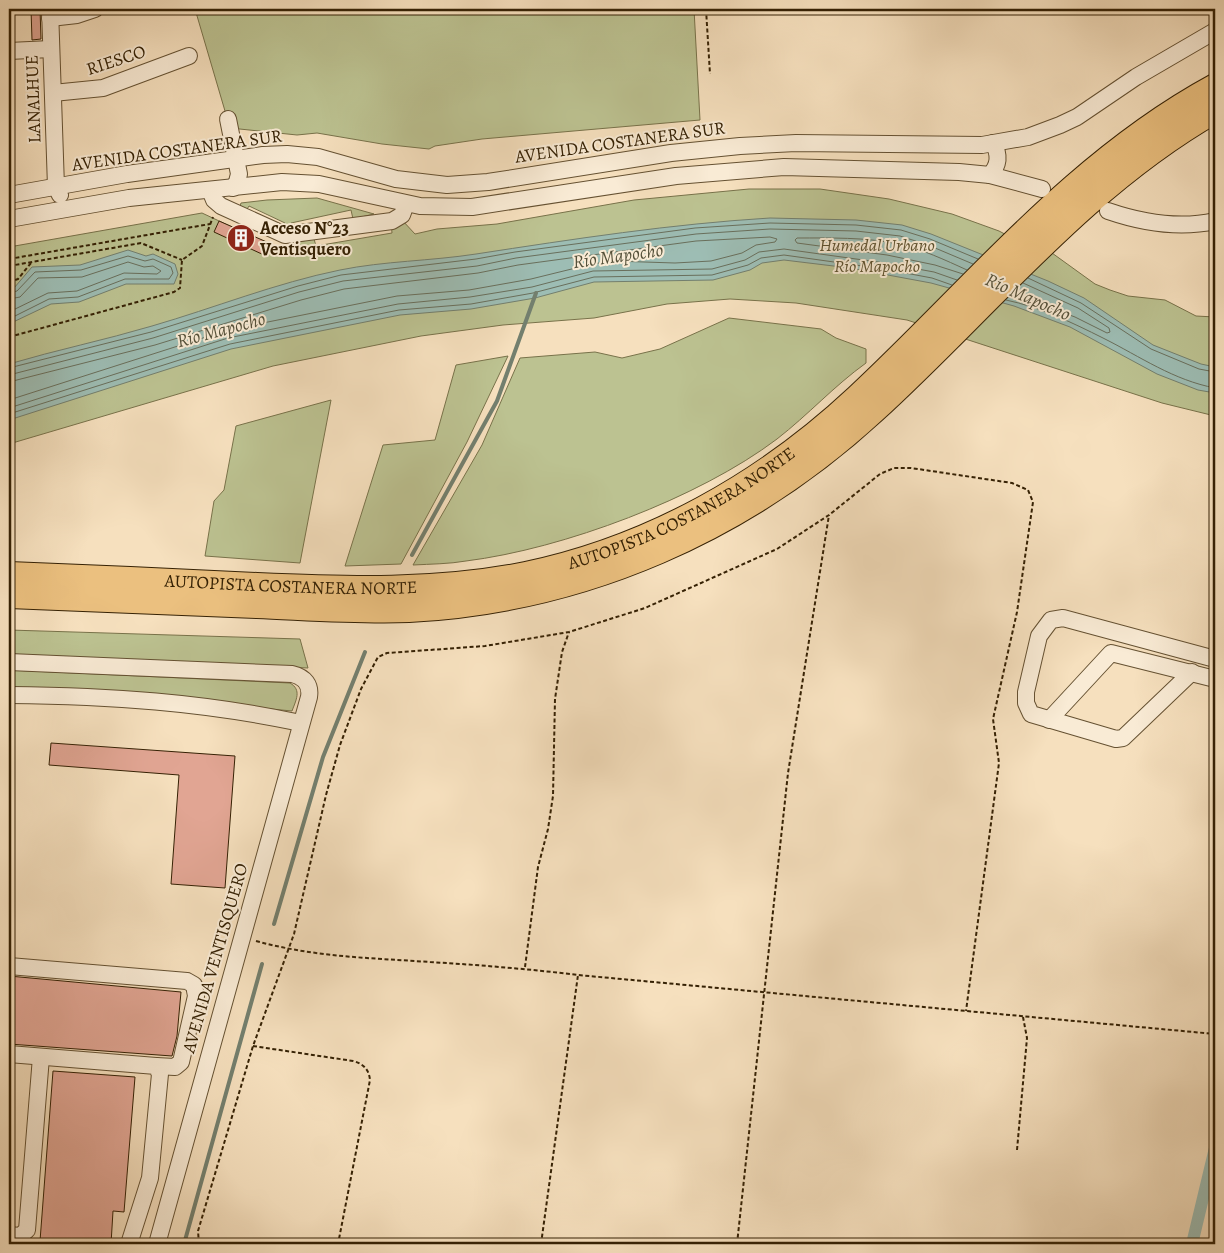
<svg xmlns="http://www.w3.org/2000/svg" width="1224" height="1253" font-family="Alegreya,serif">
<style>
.green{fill:#bcc291;stroke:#78724a}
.water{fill:#9dbdb4;stroke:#737f6e}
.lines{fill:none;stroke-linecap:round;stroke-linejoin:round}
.shore{stroke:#696f5c;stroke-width:1}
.stream{stroke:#737f6e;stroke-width:4}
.canal{stroke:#9dbdb4;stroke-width:12}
.building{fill:#e1a593;stroke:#352104}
.minor-casing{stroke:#655132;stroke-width:18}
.highway-casing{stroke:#352104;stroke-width:26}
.path{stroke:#352104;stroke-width:2;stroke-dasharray:4 2.5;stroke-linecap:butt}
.minor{stroke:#f9ebd5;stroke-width:16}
.highway{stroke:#ebc07f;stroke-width:24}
.labels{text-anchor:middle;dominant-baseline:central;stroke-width:4;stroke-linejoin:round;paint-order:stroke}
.street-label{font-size:18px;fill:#352104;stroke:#f9ebd5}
.poi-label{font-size:18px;font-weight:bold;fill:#352104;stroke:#f9ebd5;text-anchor:start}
.park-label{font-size:18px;font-style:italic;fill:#5e512e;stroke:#f9ebd5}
.water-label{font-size:19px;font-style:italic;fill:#545039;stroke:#f9ebd5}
</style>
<rect width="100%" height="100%" fill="#f6e0be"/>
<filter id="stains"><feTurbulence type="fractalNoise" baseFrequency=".004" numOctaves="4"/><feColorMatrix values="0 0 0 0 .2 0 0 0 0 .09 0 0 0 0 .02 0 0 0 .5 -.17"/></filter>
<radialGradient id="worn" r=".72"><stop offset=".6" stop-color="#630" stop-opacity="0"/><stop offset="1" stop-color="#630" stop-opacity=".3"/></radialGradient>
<g class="green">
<path d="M195,9H694L700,120L482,139L435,146L429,149L382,144L317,133L297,135L230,128Z"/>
<path d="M749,189H820L889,199L952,214L999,231L1035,250L1052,253L1095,284L1110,290L1128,296L1165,300L1196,316L1215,317V416L1162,403L907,320L796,303L730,299L667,304L594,318L503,325L421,336L273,366L9,444V247L202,213L294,256L297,242L314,239L316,246L392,233L391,222L402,220L415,234L437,229L497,224L634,200Z"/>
<path d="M317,198L374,214L353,219L351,210L291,223V232L281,231L285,223L249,206L244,214L238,211L241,203L267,200Z"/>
<path d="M729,318L821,329L836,338L866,349V363C834,386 808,415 777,439C699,498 563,549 466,561C449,564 431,564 413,565L482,445L520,358L595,352L622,358L660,349Z"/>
<path d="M508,356L467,442L401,564L345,566L383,445L435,440L456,365Z"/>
<path d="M331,400L300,563L205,556L214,501L224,490L236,426Z"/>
<path d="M9,630L300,639L308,668L9,654Z"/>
<path d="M9,670L290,683C302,690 296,700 292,711L102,693L9,692Z"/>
</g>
<g class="water">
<path d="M770,218L856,220L902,225L931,234L1048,281L1084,298L1153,345L1201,364L1215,367V393L1198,390L1157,374L1070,327L1014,306L931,283L850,268L784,260L762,263L750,270L713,280L594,282L535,298L471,309L400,315L231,349L9,420V364C56,350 105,340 152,326C214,308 276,283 340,270C384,261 431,261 476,254C574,239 671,224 770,218Z"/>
<path d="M128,250L146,256L153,254L175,264L178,274L174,284H126L79,302L51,304L9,324V288H14L32,267L80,265Z"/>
</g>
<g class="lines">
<g class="shore">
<path d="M963,274L935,265L887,255L797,243L795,240L797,238C830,238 865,237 898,244C922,249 945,260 967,270"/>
<path d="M1028,278L1081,303L1151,349L1199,369L1215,372"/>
<path d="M9,293L17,291L35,272L81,270L128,256L145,261L153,259L171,267L173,273L169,279H125L78,297L49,299L9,319"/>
<path d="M1012,294L1075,317L1107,333L1110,332L1109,328L1078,308L1023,283"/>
<path d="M9,299L20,297L38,278L82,277L128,262L144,267L153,266L161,271L157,274L124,273L77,291L48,293L9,312"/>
<path d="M1006,300C1040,307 1073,323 1103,338C1141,357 1173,380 1215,388"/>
<path d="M9,368L151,332L298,286L341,275L476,259L515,252L695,228L770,223L856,225L901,230L930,239L978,259"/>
<path d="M9,375L153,338L299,292L343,281L477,266L516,258L696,234L770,229L856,231L900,236L928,245L973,264"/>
<path d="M9,382L155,345L301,300L344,289L478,273L518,265L696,241L770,237L777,239L775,242L756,245L742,253L711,261L675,263L613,261L592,264L531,279L469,290L397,296L228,330L9,400"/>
<path d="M9,408L228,338L398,304L470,297L532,287L593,271L712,269L745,260L759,252L784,249L885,263L934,272L957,280"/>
<path d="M9,414L230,344L399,310L471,304L533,293L594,277L712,275L748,265L761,258L784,255L884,269L932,278L952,285"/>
</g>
<g class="stream">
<path d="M412,555L497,401L536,293"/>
<path d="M274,924L323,757L365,652"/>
<path d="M184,1244L262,964"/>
</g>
<path class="canal" d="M1192,1244L1215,1148"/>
</g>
<g class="building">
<path d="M31,9H40L41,39L32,40Z"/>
<path d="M219,221L269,243L264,255L214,232Z"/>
<path d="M51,743L235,756L225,888L171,884L179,775L49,765Z"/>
<path d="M9,976L181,992L177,1036L172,1056L9,1044Z"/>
<path d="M53,1071L135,1077L124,1212L113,1211L111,1244L40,1241Z"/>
</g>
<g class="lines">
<defs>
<g id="minor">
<path d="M50,9L56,187L60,195"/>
<path d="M50,18L77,15L95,9"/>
<path d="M9,51L51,49"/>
<path d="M53,93L103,88L189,56"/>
<path d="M228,119L239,174L237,182L233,188"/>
<path d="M990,175C999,165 1000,155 993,143"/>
<path d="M210,190L214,200L221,206L285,235L392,221L402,215L406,204"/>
<path d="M9,195L127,174L263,155L287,154L318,157L396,179L447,185L488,182L671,153L740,146L796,143L982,145L1028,137L1060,125L1077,117L1136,77L1215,31"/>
<path d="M1108,211C1143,223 1179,229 1215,221"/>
<path d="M9,219L129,198L282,182L319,184L420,206L472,207L676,176L784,167L959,172L990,175L1042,189"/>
<path d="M9,662L292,674C305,677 311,685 309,697L157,1244"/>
<path d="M1192,672L1123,738L1116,739L1031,714L1026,703V692L1039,636L1051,620L1063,618L1215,659"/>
<path d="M9,695C110,696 202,702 301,723"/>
<path d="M1049,720L1111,653L1215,679"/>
<path d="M9,966L187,981L194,985L196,996L181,1062L175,1067L156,1066"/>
<path d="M9,1054L156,1066L160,1074L150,1178L129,1244"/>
<path d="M9,1235L20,1236L27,1230L41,1057"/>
</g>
<g id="highway">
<path id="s1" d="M9,574C92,577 174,581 257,585C347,589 437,592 526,574C650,548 764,484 857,397C973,289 1073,163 1215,86"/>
<path d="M9,596C91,600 174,603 257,606C307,608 358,612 409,610C584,601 746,529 874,411C986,309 1082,187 1215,111"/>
</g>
</defs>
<use href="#minor" class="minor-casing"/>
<use href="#highway" class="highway-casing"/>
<g class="path">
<path d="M706,9L710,74"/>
<path d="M9,259L210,224"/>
<path d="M9,266L141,243L182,260"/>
<path d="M9,282L18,279L31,263"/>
<path d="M9,337L174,292L180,288L182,260L202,246L213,217"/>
<path d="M256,941C314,957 371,958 430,962C479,965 529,969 578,975L1215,1034"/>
<path d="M525,967L538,867L548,829L553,796L555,699L562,652L569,632"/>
<path d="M253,1046L353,1061C364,1064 369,1070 370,1080L338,1244"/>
<path d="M1017,1150L1027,1038L1023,1017"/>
<path d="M199,1244L198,1231L253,1046L294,934L326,795L340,745L361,689L378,657L387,653L485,646L569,632L645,608L777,549L829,515L880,474L894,468H911L1012,483L1028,490L1033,502L1017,612L993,719L999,763L966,1011"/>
<path d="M541,1244L578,975"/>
<path d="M737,1244L788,773L829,515"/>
</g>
<use href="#minor" class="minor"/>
<use href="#highway" class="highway"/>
</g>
<defs>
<symbol id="building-disc" viewBox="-11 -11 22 22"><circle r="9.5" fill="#8f2418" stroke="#f9ebd5"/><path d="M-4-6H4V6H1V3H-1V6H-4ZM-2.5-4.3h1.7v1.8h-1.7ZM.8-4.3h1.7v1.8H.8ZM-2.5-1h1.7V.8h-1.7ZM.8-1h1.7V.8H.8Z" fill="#fff"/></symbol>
</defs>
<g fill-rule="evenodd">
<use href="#building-disc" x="225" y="222" width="32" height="32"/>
</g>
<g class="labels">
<g class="street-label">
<text transform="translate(116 60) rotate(-18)">RIESCO</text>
<text transform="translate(33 99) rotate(-92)">LANALHUE</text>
<text transform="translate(620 142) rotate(-8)">AVENIDA COSTANERA SUR</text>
<text transform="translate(177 150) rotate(-8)">AVENIDA COSTANERA SUR</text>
<text stroke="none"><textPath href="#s1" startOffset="688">AUTOPISTA COSTANERA NORTE</textPath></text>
<text stroke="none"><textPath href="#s1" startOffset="282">AUTOPISTA COSTANERA NORTE</textPath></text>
<text transform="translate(215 958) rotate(-74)">AVENIDA VENTISQUERO</text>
</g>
<g class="poi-label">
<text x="260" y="228">Acceso N°23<tspan x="260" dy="21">Ventisquero</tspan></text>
</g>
<g class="park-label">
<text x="877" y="245">Humedal Urbano<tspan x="877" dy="21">Río Mapocho</tspan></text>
</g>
<g class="water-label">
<text transform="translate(618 256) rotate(-8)">Río Mapocho</text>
<text transform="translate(1028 297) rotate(24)">Río Mapocho</text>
<text transform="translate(221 330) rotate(-15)">Río Mapocho</text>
</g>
</g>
<rect width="1224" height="1253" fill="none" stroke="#f6e0be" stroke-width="30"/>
<rect x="10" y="10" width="1204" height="1233" fill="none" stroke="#352104" stroke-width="2.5"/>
<rect x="15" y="15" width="1194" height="1223" fill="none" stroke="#352104"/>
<rect width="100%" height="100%" filter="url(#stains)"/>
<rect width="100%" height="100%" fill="url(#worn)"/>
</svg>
